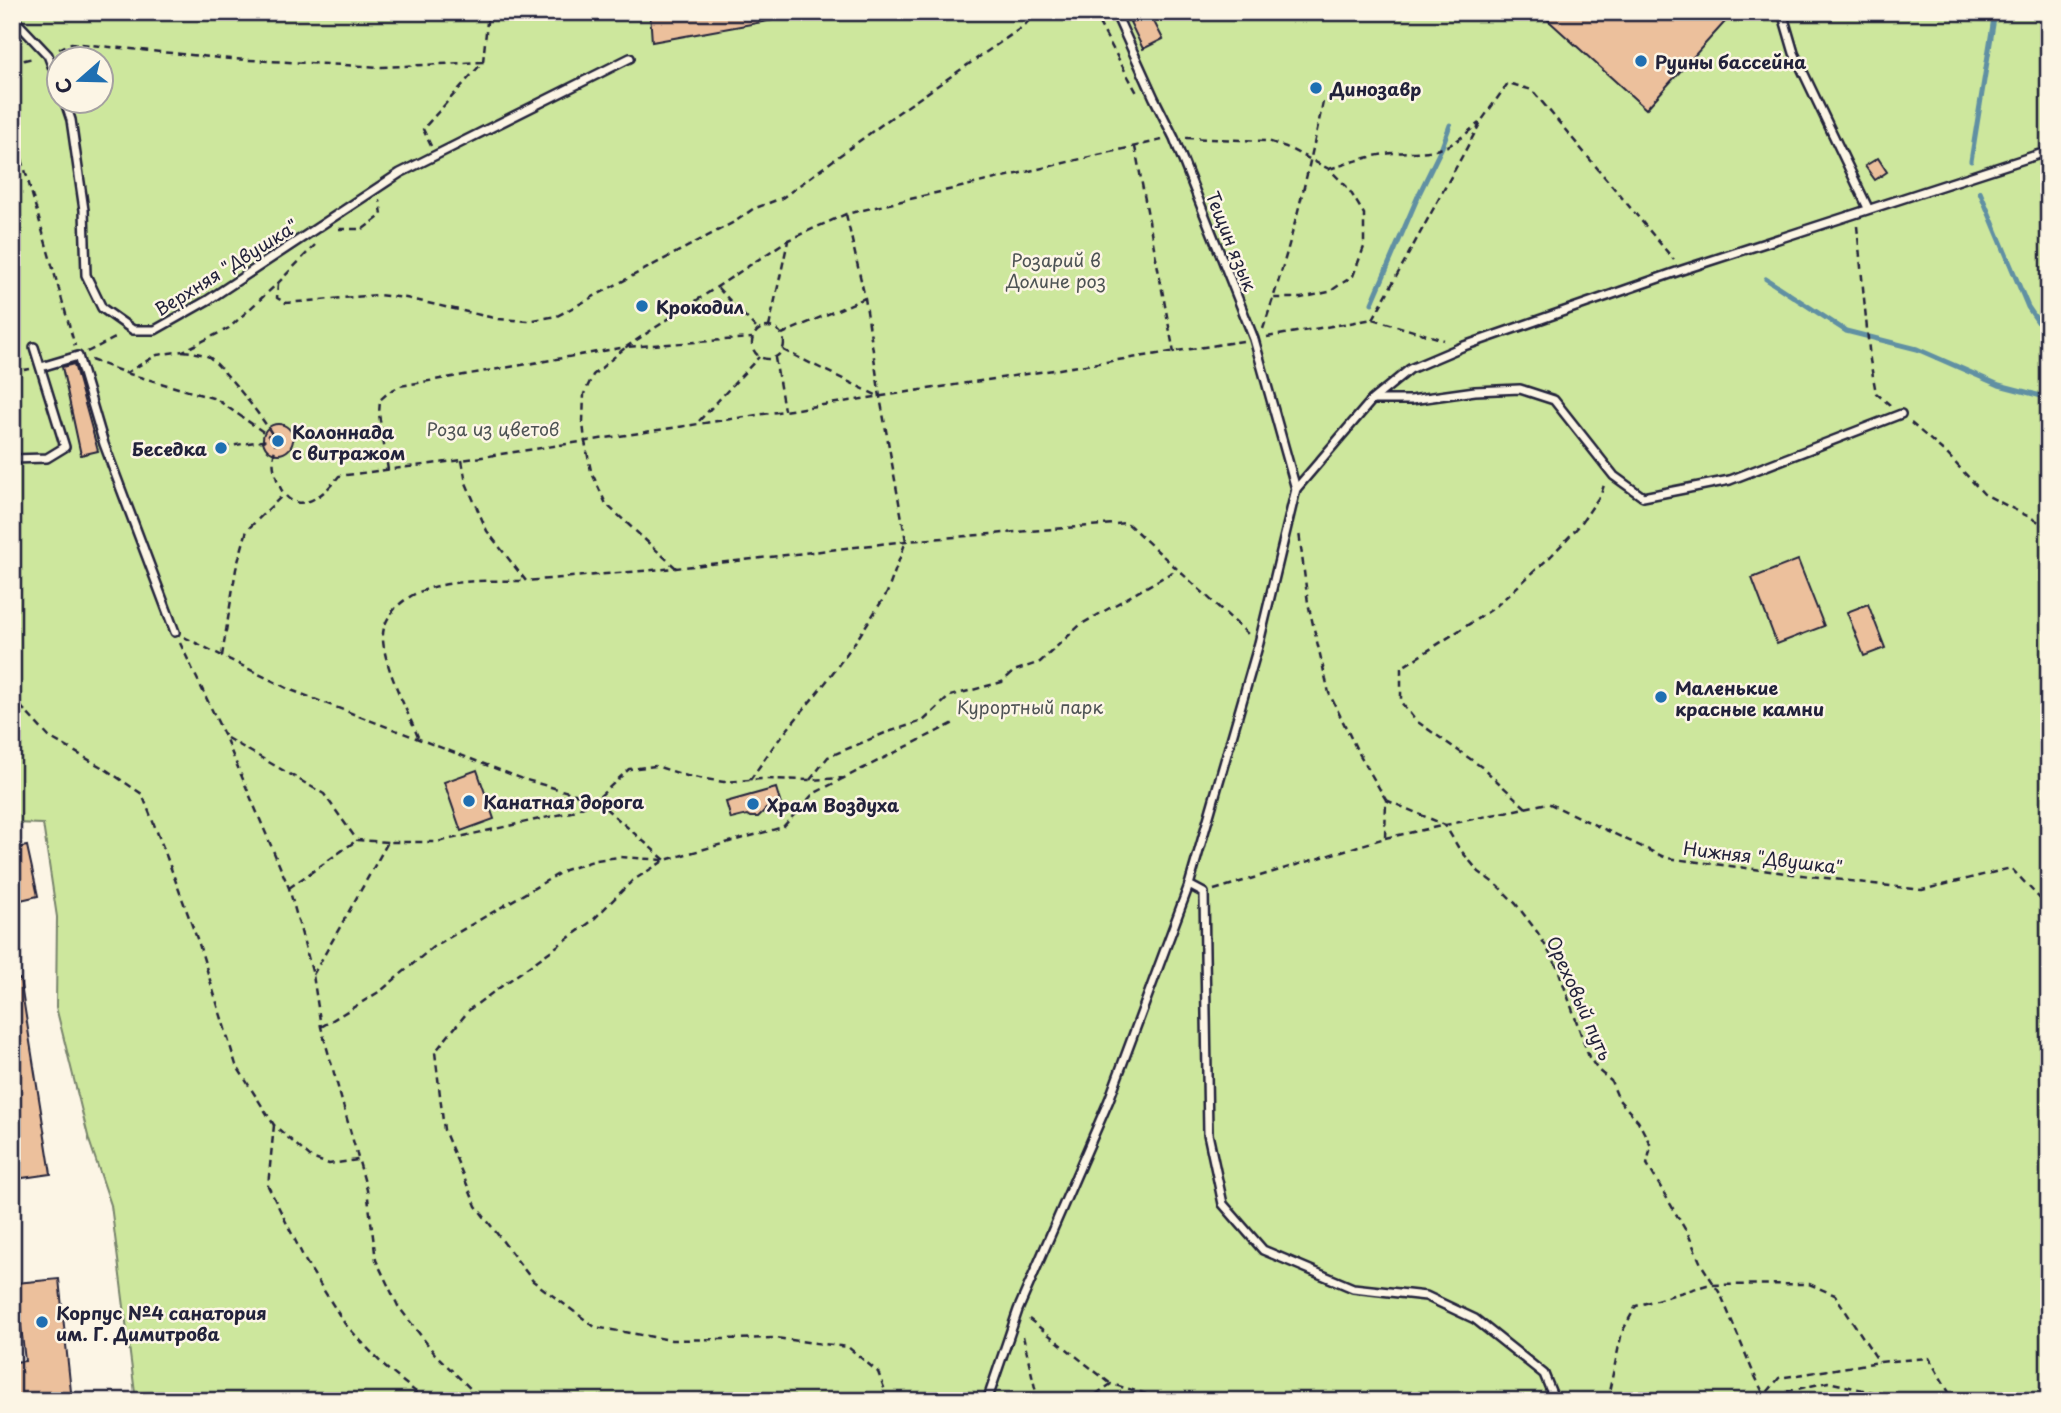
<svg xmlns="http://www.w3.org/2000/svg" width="2061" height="1413" font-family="'Playpen Sans',sans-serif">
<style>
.green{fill:#cde79d;stroke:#78846c;stroke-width:2;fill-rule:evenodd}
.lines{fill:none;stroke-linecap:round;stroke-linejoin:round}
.stream{stroke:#6190a3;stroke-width:5}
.building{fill:#ecc09c;stroke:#22223b;stroke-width:2}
.service-casing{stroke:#22223b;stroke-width:12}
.path{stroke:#22223b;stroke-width:2.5;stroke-dasharray:7 5;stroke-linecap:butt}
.service{stroke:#fcf5e5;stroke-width:7}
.poi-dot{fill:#1f6fb2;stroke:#fcf5e5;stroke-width:2.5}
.labels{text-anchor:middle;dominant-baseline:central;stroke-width:5;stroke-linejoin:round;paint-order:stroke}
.poi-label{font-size:18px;font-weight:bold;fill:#22223b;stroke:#fcf5e5;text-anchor:start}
.street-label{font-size:18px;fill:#22223b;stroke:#fcf5e5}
.park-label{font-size:18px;fill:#4d5354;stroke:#fcf5e5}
</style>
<rect width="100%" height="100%" fill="#fcf5e5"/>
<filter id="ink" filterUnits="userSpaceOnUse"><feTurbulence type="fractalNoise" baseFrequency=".0143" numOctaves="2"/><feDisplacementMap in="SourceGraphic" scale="14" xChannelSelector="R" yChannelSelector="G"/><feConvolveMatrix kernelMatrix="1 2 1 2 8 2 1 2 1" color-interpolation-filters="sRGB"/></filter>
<g filter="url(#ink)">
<path class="green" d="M12,12H2049V1401H136L111,1205L89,1140L56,1007L57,917L43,824L14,823L16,797L12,792ZM60,60H102V102H60Z"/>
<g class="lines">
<g class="stream">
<path d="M1971,161L1995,12"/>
<path d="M1980,192L2028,307L2049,338"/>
<path d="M1766,279L1846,331L1917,349L1999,385L2049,398"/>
<path d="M1372,303L1419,194L1442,147L1450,125"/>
</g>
</g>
<g class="building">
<path d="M650,12H778L779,19L652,42Z"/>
<path d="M1149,12L1163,39L1143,49L1130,22Z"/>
<path d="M1539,12H1734L1646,109Z"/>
<path d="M1878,158L1887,172L1875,180L1865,166Z"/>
<path d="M74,364L98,451L81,455L62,367Z"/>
<circle cx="278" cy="439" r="15"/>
<path d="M1798,560L1824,626L1777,644L1752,578Z"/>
<path d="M1868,604L1885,648L1864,656L1847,612Z"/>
<path d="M477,770L494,819L461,831L444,782Z"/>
<path d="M776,788L781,805L766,809L758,817H750L747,815L731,819L726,802Z"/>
<path d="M27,846L38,896L12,902V849Z"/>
<path d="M20,979L51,1174L15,1179L12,1159V980Z"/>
<path d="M59,1279L72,1401H12V1362L25,1361L16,1283Z"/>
</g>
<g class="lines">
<defs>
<g id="service">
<path d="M1115,12L1154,98L1174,138L1254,339L1296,489"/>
<path d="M1782,12L1794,53L1868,208"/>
<path d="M12,17L48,55L60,87"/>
<path d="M65,102L71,120L84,210L86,275L102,308L133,330H155L208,300L400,173L630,58"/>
<path d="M41,367L78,356L104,444L175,632"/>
<path d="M1373,400H1411L1475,391L1520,389L1554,400L1614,476L1643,497L1730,480L1901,414"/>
<path d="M12,459L47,458L65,447L34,347"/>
<path d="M1189,885L1204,893L1208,1134L1223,1204L1263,1250L1353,1288L1426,1296L1475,1319L1544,1374L1555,1401"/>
<path d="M987,1401L1018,1310L1109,1100L1189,885L1259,643L1296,489L1372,400L1410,369L1464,346L1682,270L2049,151"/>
</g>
</defs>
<use href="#service" class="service-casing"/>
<g class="path">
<path d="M1093,12L1137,93"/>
<path d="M59,49L71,43L231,59L382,67L483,62"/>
<path d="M483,62L488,12"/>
<path d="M12,63L33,58"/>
<path d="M12,124L75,346"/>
<path d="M1186,138L1268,141L1286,147L1329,169L1348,188L1364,214V247L1353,276L1329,292L1301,298H1274"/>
<path d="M431,146L423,129L483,62"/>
<path d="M1135,147L1174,353"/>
<path d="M1329,169C1350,163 1371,155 1393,153C1413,151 1436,154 1453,143C1462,138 1471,129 1479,123"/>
<path d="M1857,226L1870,360L1876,393L1890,405"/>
<path d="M339,229H363L382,215L380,200"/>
<path d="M278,283L277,298L286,303L377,295L406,298L498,319L528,321L557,316L736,221L753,209L782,198L892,117L1024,26L1036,12"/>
<path d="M718,288L758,330"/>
<path d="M1373,319L1482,120L1508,83L1532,90L1674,260"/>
<circle cx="768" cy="343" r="16"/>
<path d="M769,327L788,241"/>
<path d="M1263,329C1289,253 1308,175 1324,97"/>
<path d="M782,334L865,298"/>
<path d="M1267,337L1373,319L1444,340"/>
<path d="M783,350L880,397"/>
<path d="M183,351C191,352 201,353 209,357C220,364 273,429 275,441C276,449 272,458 274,468C284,517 313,509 339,476L462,460L1243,341"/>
<path d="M87,352L119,336"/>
<path d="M775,358L784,410"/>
<path d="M91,360L126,373L157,355L183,351L229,328L278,283L315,245"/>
<path d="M12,372L30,369"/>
<path d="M126,373L216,399L272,438"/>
<path d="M699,421L759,357"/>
<path d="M1911,423L1947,454L1984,494L2049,527"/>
<path d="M223,447L275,439"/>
<path d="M462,460L466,483L487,531L526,581L676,568L906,541L1127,523L1248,634"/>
<path d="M388,470L379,414L380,400L389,392L400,386L626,347L788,240L846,214L1162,140"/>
<path d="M676,568L606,504L591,471L585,442L583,422L584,394L593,375L626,347L752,338"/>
<path d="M184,637L291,690L523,779L596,800L665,860"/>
<path d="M180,643L225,737L289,888L313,975L321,1027L367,1190L376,1260L398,1306L435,1354L483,1401"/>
<path d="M222,656L236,569L247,530L283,495"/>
<path d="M12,697L49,737L105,769L142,794L163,847L199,944L236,1065L274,1125L311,1158L329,1164L358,1160"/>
<path d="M418,737C407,710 385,669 383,640C382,629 386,620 393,611C422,576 485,581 526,581"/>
<path d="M227,738L324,794L357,840L388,842"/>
<path d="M844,778L813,794L783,827L665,860L632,881L592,921L470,1009L435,1052L444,1130L476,1206L533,1281L595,1327L671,1340L775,1338L848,1347L878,1372L889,1401"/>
<path d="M750,780L773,747L826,682L858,638L887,593L906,541L880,397L865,298L846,214"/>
<path d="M810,780L828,757L885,733L923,721L950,696L1002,682L1014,671L1040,662L1080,625L1176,570"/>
<path d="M1386,800L1445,825L1458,847L1479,872L1498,886L1516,904L1538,933L1557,966L1589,1057L1598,1070L1611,1081L1619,1100L1638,1121L1651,1146L1647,1164L1689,1236L1701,1264L1721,1295L1753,1372L1767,1401"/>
<path d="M1526,808L1483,768L1415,720L1401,702V668L1494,608L1551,556L1580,525L1601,494L1605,482"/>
<path d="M1385,838L1548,803L1666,858L1922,890L2011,868L2049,908"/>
<path d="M289,888L357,840"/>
<path d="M1214,890L1385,838L1386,800L1356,748L1329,693L1308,603L1299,532"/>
<path d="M313,975L388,842H437L571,812L596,800L629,769L656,766L687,776L724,782L761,779L810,780L844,778L954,723"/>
<path d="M321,1027L382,990L433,947L565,870L596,860L619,857L665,860"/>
<path d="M274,1125L268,1186L306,1262L345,1324L385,1367L427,1401"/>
<path d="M1029,1319L1111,1384"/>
<path d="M1023,1336L1038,1401"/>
<path d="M1086,1401L1111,1384L1172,1401"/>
<path d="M1355,1401L1363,1398L1364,1401"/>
<path d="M1607,1401L1622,1332L1636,1306L1707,1285L1809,1284L1835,1295L1879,1362"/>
<path d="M1613,1401L1637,1398L1642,1401"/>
<path d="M1760,1401L1779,1378L1879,1362L1929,1358L1954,1401"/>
<path d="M1784,1401V1392L1828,1382L1881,1394L1890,1401"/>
<path d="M2044,1401L2049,1394"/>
</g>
<use href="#service" class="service"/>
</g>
</g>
<g class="poi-dot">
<circle cx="1641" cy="61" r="7"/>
<circle cx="1316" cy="88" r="7"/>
<circle cx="642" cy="306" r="7"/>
<circle cx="278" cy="441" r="7"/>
<circle cx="221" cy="448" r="7"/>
<circle cx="1661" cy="697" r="7"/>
<circle cx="469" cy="801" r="7"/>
<circle cx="753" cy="804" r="7"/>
<circle cx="42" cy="1322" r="7"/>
</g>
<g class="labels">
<g class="poi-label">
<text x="1655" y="61">Руины бассейна</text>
<text x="1330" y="88">Динозавр</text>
<text x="656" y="306">Крокодил</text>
<text x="292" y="431">Колоннада<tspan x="292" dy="21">с витражом</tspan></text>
<text x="207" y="448" text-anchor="end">Беседка</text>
<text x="1675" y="687">Маленькие<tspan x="1675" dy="21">красные камни</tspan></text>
<text x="483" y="801">Канатная дорога</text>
<text x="767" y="804">Храм Воздуха</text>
<text x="56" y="1312">Корпус №4 санатория<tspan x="56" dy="21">им. Г. Димитрова</tspan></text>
</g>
<g class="street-label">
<text transform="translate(1232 241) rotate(68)">Тещин язык</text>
<text transform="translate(226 267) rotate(-32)">Верхняя "Двушка"</text>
<text transform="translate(1763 857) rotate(7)">Нижняя "Двушка"</text>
<text transform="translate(1580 998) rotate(66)">Ореховый путь</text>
</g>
<g class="park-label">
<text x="1056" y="259">Розарий в<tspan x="1056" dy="21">Долине роз</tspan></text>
<text x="493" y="428">Роза из цветов</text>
<text x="1030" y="706">Курортный парк</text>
</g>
</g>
<rect width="2061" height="1413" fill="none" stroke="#fcf5e5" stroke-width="42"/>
<rect x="21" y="21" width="2019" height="1371" fill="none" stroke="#22223b" stroke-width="2.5" filter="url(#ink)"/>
<g transform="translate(80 80) rotate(250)"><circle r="33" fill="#fcf5e5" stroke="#a5a1a1" stroke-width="2"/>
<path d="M0-5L12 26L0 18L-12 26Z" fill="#1f6fb2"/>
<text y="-10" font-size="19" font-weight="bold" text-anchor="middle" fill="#22223b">С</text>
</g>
</svg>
